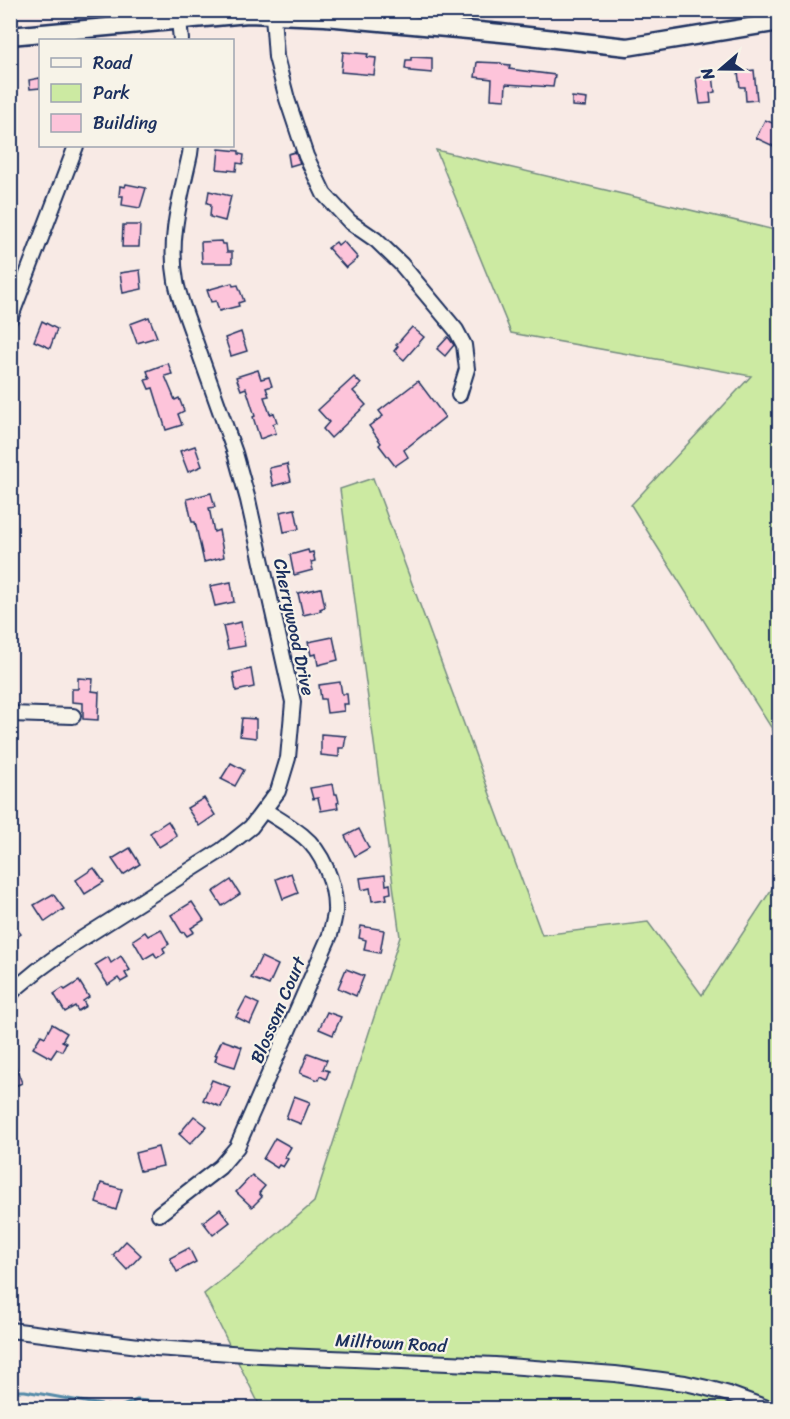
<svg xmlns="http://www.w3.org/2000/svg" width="790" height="1419" font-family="Sriracha,sans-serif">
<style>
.green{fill:#cceaa2;stroke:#748c80;stroke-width:1.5}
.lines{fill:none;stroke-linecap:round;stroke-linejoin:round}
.stream{stroke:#548aa8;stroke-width:3}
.building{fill:#fdc4da;stroke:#1b2f5e;stroke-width:1.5}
.minor-casing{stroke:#1b2f5e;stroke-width:18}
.major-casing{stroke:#1b2f5e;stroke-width:21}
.minor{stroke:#f7f3e8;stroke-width:14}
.major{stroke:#f7f3e8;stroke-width:16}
.labels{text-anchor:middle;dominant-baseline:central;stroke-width:4.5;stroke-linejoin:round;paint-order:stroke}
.street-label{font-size:18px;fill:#1b2f5e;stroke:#f7f3e8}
</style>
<rect width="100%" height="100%" fill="#f8eae5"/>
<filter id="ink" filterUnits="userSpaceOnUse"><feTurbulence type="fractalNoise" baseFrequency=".0167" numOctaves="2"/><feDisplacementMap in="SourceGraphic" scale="12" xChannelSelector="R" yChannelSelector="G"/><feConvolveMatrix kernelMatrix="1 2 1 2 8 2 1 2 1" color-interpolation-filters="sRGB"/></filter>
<g filter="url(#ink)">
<g class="green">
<path d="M436,150L779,231V740L631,505L751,376L511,333Z"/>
<path d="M373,478L542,935L648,922L702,995L779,878V1408H261L204,1294L254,1254L314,1202L400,937L340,489Z"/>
</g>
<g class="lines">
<path class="stream" d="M10,1391H25L118,1408L137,1400L156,1402H179L188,1407V1408"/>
</g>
<g class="building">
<path d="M343,52L368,54L367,57L376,58L374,75L341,72Z"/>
<path d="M411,57L432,58V73L410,71V70L405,69L406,60H411Z"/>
<path d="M477,62L501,63V64L510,65L509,69L555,75L553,87L506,84L505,100L491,99L492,79L475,77Z"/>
<path d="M754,70L757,100L746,101L745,87H740L738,72Z"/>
<path d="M713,75L715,92L710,93L711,103L700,104L696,78Z"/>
<path d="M40,78V88L30,89L29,80Z"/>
<path d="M572,97L587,99L586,107L572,106Z"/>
<path d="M765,120L780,126V149L756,138Z"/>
<path d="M219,149L239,151V154L244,155L243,164L237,163L236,171L217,169Z"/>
<path d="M295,152L300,163L290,166L288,154Z"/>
<path d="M126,184L146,188L140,208L122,205L123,196H119L120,186L125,187Z"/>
<path d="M209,191L231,196L225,221L210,217L211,204L207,203Z"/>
<path d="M123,225H140L139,247H122Z"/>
<path d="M221,241L222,244H226L227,252H232V263H202L201,242Z"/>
<path d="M343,241L358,258L346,268L328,248L336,242L338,245Z"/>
<path d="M140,270L142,289L123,293L120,273Z"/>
<path d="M232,283L233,286L238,285L244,301L238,303L239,306L219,311L216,301L211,302L207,290Z"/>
<path d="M149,317L157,337L137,343L130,324Z"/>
<path d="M42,321L57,329L50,348L34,341Z"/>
<path d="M412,327L424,337L404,360L394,351L398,346L396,345Z"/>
<path d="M241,332L247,351L231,356L225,338Z"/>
<path d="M448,337L454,345L445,356L437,349Z"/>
<path d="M168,363L172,374L165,376L175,400L179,398L184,411L178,414L182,425L166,430L153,388L149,389L145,380L150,379L147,371Z"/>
<path d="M258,370L261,379L269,377L272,386L266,388L269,396L264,397L270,414L274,413L277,422L273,424L276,433L260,439L253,417L255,416L246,388L241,390L236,377Z"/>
<path d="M354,377L361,384L353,391L366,405L331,438L323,429L329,422L318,410Z"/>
<path d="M418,381L445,417L404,450L408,457L395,466L379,445L381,443L369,426L383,416L379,411Z"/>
<path d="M195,446L202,466L188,472L180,451Z"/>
<path d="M287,464L291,481L273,486L269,468Z"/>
<path d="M211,493L215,507L209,508L214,532L219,530L224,557L204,562L195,522H192L187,499Z"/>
<path d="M295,509L299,529L284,532L280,512Z"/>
<path d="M308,550L309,553L313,552L315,561L311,562L313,570L294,575L290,555Z"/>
<path d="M231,582L234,602L215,606L210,586Z"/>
<path d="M321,588L325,607L320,609L321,611L303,615L298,593Z"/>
<path d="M241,622L245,646L228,649L223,626Z"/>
<path d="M333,637L338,660L318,665L316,654L311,655L308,642Z"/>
<path d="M251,669L254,687L236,691L233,673Z"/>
<path d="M78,678L93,679L92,691L99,692L98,720L83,719V703L72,702V689H78Z"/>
<path d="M340,682L342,694H347L348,704H343L344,711L327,713L325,699H321L319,685Z"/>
<path d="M242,718L256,719V738L240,736Z"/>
<path d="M321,734L346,736L344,748H339V757L321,755Z"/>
<path d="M231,763L244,770L235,786L221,779Z"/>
<path d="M333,784L335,794H337L339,802L337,803L338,808L321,811L318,798L313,799L310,788Z"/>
<path d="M204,798L215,815L199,826L187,808Z"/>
<path d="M168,821L177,836L159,847L150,833Z"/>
<path d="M359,829L369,848L355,856L345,836Z"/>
<path d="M130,848L140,864L123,875L112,859Z"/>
<path d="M94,868L104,882L85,894L76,880Z"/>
<path d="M291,873L298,893L283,899L276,879Z"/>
<path d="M385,875L386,885L390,884L391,893L386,894L387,899L372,901L370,888L362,890L360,878Z"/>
<path d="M231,880L240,894L222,906L213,892Z"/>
<path d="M53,894L64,909L45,922L34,905Z"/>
<path d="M192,902L204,920L191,928L194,932L187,936L184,932L182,933L171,915Z"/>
<path d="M10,920L21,934L10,942Z"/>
<path d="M361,926L384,930L380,953L364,950L366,940L359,938Z"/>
<path d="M161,929L169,944L163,948L165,953L157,958L154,953L144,959L133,940L145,932L148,936Z"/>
<path d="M121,956L130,970L125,973L128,978L121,982L118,978L108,985L95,965L108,957L111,963Z"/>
<path d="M261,957L278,965L269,985L251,978Z"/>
<path d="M346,969L364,976L356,996L338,988Z"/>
<path d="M79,981L89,997L83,1001L86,1006L78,1011L75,1006L65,1012L54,994L63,988L65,990Z"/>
<path d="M246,998L259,1004L250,1024L236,1017Z"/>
<path d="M327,1012L341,1017L333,1035L319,1029Z"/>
<path d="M52,1024L67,1033L62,1041L66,1043L62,1051L57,1049L51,1058L33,1048L41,1035L45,1037Z"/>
<path d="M222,1040L242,1047L235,1067L215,1061L217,1055H215Z"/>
<path d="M308,1053L327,1060L323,1069L329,1071L326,1079L320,1076L318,1080L300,1073Z"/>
<path d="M11,1054L22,1083L10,1088V1055Z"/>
<path d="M212,1080L230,1087L221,1107L203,1100Z"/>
<path d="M294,1096L310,1102L301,1124L286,1118Z"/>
<path d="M194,1116L207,1126L190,1144L179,1134Z"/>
<path d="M275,1138L291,1147L285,1157L288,1159L283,1167L279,1165L277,1168L263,1159Z"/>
<path d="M158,1147L163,1166L140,1171L135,1153Z"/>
<path d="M252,1175L265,1186L259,1193L262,1197L252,1207L236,1192Z"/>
<path d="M101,1183L122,1189L116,1210L96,1203Z"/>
<path d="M220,1209L230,1222L213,1235L203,1222Z"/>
<path d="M126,1241L141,1255L127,1270L113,1255Z"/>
<path d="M189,1248L196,1262L177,1272L170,1258Z"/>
</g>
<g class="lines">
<defs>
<g id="minor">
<path d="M273,15L276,57L287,99L306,156L324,194L350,222L376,240L401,264L456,330L464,345L467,369L459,395"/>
<path d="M179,20L181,40"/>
<path d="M10,319L76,146"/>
<path d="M10,714L73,716"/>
<path d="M10,995L15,989L38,970L75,943L222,850L251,827L278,791L288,758L293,702L248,500L235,453L182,304C180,296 177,289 176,281C168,238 181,196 190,154L191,146"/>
<path d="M159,1214L220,1167L237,1147L330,935C332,926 336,916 335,907C335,883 322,851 303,836C291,826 277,818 264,810"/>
<path d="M10,1330L155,1348L261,1355L495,1365L615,1374L685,1383L707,1388L729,1394L767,1408"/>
</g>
<path id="major" d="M10,36L248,14L325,17L501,33L627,47L780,22"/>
</defs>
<use href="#minor" class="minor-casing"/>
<use href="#major" class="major-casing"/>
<use href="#minor" class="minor"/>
<use href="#major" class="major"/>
</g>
</g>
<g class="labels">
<g class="street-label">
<text transform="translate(294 627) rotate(78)">Cherrywood Drive</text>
<text transform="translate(278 1010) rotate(-67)">Blossom Court</text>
<text transform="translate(391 1343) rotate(3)">Milltown Road</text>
</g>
</g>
<rect width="790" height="1419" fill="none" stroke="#f7f3e8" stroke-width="36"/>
<rect x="18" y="18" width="754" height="1383" fill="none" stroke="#1b2f5e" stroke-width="2" filter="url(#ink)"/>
<rect x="39" y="39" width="195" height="108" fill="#f7f3e8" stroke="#9fa5b1" stroke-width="1.5"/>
<rect x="51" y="58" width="30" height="9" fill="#f7f3e8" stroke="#9fa5b1" stroke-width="1.5"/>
<text x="93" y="69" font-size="18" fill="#1b2f5e">Road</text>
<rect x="51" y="84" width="30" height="18" fill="#cceaa2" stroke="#9fa5b1" stroke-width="1.5"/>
<text x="93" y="99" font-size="18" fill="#1b2f5e">Park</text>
<rect x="51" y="114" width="30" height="18" fill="#fdc4da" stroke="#9fa5b1" stroke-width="1.5"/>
<text x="93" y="129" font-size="18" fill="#1b2f5e">Building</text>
<g transform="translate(721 69) rotate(250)" stroke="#f7f3e8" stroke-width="4.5" paint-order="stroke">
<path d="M0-4.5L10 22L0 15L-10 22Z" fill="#1b2f5e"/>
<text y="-9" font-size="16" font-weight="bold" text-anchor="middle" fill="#1b2f5e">N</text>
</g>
</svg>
